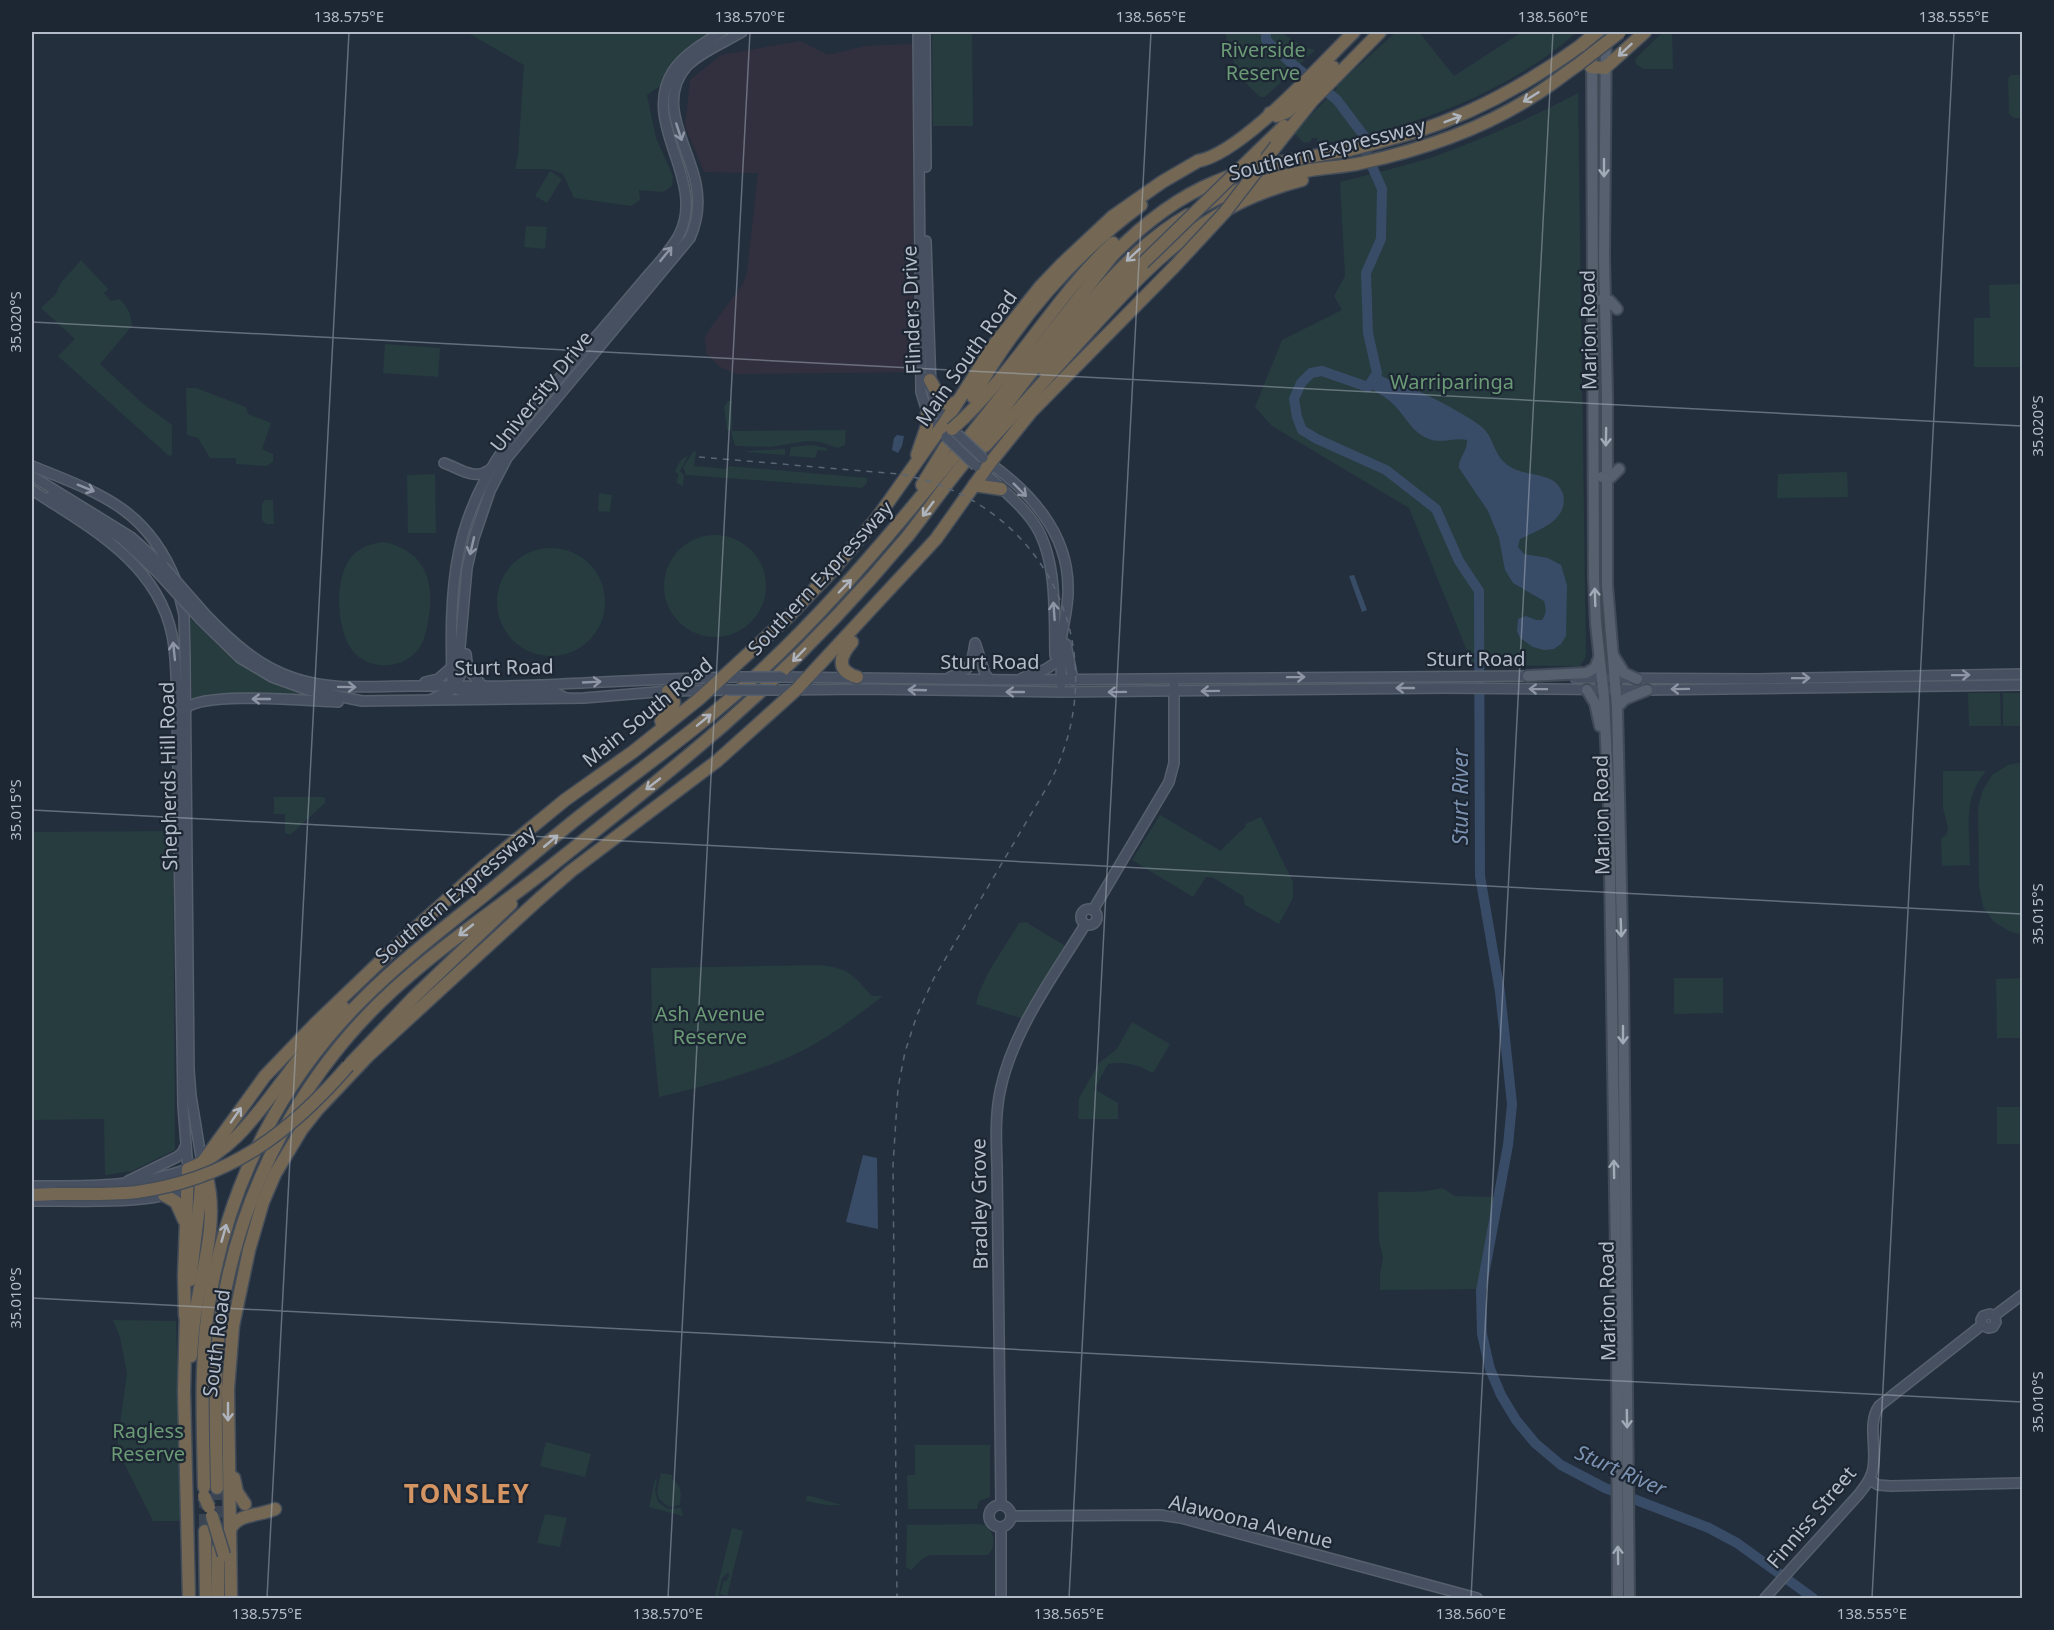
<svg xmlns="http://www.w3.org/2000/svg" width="2054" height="1630" font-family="'Noto Sans',sans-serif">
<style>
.medical{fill:#32303f}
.green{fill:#263c3f}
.water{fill:#394c67}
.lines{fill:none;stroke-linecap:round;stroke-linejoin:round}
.river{stroke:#394c67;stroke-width:10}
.highway-tunnel{stroke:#3a4453;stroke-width:12;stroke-dasharray:12 6;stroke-linecap:butt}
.secondary-casing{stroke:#565f6c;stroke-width:12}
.primary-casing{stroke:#414a57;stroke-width:14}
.highway-casing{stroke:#434c59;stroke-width:15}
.secondary{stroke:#465061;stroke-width:9}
.primary{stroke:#56606e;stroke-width:10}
.highway{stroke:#746855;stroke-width:12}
.rail{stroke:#5a6575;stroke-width:1.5;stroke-dasharray:6 6;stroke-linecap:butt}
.secondary-bridge-casing{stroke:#565f6c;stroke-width:12;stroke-linecap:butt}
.highway-bridge-casing{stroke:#434c59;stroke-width:15;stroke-linecap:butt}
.secondary-bridge{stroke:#465061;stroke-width:9}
.highway-bridge{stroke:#746855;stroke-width:12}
.oneway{stroke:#aeb4bd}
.oneway2{stroke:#8e96a5}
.oneway3{stroke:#a1aab7}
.ticks{fill:none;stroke:#b4bcc9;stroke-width:1.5;stroke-opacity:0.45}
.labels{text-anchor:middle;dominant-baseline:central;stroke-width:4.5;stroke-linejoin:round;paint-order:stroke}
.park-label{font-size:20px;fill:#6b9a76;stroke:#1d2633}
.street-label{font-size:20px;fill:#b4bcc9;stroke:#1d2633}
.water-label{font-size:21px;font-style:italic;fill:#7c92b1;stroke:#1d2633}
.district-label{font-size:26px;font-weight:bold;letter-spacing:1.5px;fill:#d59563;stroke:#1d2633}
.neatline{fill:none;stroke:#b4bcc9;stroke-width:2}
.ticks-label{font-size:15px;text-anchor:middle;fill:#b4bcc9}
</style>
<rect width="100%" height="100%" fill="#242f3e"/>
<path class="medical" d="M800,41L828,55L866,46L913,44V372L737,374L720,367L706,353L705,337L711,327L743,284L747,273L758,173L704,172L685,126L690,80L721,55Z"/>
<g class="green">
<path d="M466,32H720L669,80L647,95L656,138L673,176L672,186L663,192L639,190L640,200L631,206L574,198L563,174L549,169H515L518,155L524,65Z"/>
<path d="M932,32H972L973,126H933Z"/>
<path d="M1225,32H1281L1303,47L1315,50L1265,97H1260C1235,74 1233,64 1225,32Z"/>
<path d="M1396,32H1419L1454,76L1522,32H1577C1520,82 1450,113 1377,132C1357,138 1339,144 1318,142L1317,138H1312L1310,142L1304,143L1294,133L1337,88L1336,86Z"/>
<path d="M1663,32H1672L1673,69H1643L1636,64L1635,59Z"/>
<path d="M2011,75H2022V118H2014L2009,114L2008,79Z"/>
<path d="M1578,93L1586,657L1580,666L1466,665L1467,651L1409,508L1272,426L1255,407L1282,340L1342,310L1334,296L1345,276L1340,182C1370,174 1400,167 1430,158C1481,140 1530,119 1578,93Z"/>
<path d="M550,171L562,179L547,203L535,196Z"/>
<path d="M526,226L547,227L545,249L524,247Z"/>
<path d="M81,260L108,289L104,293L111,301L119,299C128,307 131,314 132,326L100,364L142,403L172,425V455L169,456L58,356L75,339L41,308L56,294L60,284Z"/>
<path d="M2022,284V367H1974V318H1990L1989,285Z"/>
<path d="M385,344L440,348L438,377L383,373Z"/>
<path d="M186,388H196L246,407L248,414L271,423L262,449L273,454V462L266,466L236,464V458H210L198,438L187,435Z"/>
<path d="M728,401H732V431L846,430L845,445L838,448L820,442L807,441L770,447L735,446L731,431L727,430L724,407Z"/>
<path d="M813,445L826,448L828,451L818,450L815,458L789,456L791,447Z"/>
<path d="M783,449H785V455L747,452V451Z"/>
<path d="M694,451L696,452L694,466L727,469L729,466L867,478V483L862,488L686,475L683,467Z"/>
<path d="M688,456L680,471L684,475L683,485L682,486L676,482L679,474L675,472C677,465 681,458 688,456Z"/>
<path d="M1847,472L1848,497L1777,498L1778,474Z"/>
<path d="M435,474L436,533H408L407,475Z"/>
<path d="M599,493L612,495L610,512L598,511Z"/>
<path d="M265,500H273L274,524H267L262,521V504Z"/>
<circle cx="715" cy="586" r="51"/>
<path d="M383,542C427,550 437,586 427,627C425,635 423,645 416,652C400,670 367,670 352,650C336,628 333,574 354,554C363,546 371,544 383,542Z"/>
<circle cx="551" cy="602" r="54"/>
<path d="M190,618C223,651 254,680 300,693V699L192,701Z"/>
<path d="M1968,693H2000L2001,726H1969Z"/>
<rect x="2003" y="693" width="19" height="33"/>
<path d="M2022,762V935L2009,931L1994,922L1983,907L1979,886L1978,808L1983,790L1992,775L2008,765Z"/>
<path d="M1943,771H1986C1962,798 1970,831 1970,865L1942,866L1941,839L1946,835L1948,828L1943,808Z"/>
<path d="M274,797H323L325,798V803L290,835L285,833V814H274Z"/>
<path d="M1160,815L1221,851L1226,845L1246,826L1245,824L1261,817L1293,882V898L1279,924L1245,905L1243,896L1212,877H1206L1193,897L1132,860Z"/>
<path d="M173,831L175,1150L132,1171L105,1175L104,1119L32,1120V832Z"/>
<path d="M1026,922L1067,947L1024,1019L976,1004C983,975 1004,949 1019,923Z"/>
<path d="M818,965C849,968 852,974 872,996H883C853,1019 822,1043 787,1058C745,1075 703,1087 659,1097L652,1025L651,968Z"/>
<path d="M1674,978H1723V1013L1674,1014Z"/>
<path d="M2022,978V1038H1997L1996,979Z"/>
<path d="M1132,1022L1170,1044L1153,1073C1138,1065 1126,1061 1108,1064L1094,1089L1118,1103V1119H1078L1079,1098L1099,1063L1117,1049Z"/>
<rect x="1997" y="1107" width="25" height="37"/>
<path d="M1442,1188L1455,1196L1495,1197L1479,1289L1380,1290V1274L1383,1257L1379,1242L1378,1192C1401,1191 1419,1194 1442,1188Z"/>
<path d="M113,1320L176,1321L181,1518L178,1521H153L118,1451V1439L127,1373L120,1337Z"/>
<path d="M546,1442L591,1454L585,1477L540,1466Z"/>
<path d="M915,1445H990V1497L979,1501L977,1509H908L907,1475H915Z"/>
<path d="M661,1473L672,1475V1479C683,1486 681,1495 680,1505L669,1507L659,1499L657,1491Z"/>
<path d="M655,1480H657L655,1491L658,1502L668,1509L681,1508L683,1516L649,1507Z"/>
<path d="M807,1495L842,1505H827L806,1501Z"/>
<path d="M545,1514L567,1518L560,1547L537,1543Z"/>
<path d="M978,1524L985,1525C995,1531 997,1549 987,1555H930L922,1559L911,1570L906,1567L907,1525Z"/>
<path d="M732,1528L743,1531L727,1596L720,1594L724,1581H727L728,1577H730L728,1573L722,1578L718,1597L715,1596Z"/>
</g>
<g class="water">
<path d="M1377,373C1386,379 1392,381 1402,384C1419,390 1470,416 1483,428C1493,437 1494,454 1505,463C1518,475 1537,472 1552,480C1557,483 1561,488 1563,494C1569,520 1539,530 1520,539L1518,547L1524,554L1548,558L1561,565L1567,585L1566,636L1561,644L1554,649L1544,650L1533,647L1520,638L1517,631L1518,619L1526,616L1536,620H1542C1547,613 1546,609 1544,601L1513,583L1505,570L1499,538L1488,511L1459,468C1458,458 1468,451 1467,440C1455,437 1442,444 1429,439C1412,433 1405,415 1392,403C1386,397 1376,392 1368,387Z"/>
<path d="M897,435L904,436L902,446L898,453L892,450L894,438Z"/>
<path d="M1354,575L1367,610L1362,612L1349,576Z"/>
<path d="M863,1155L877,1158L878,1229L846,1222Z"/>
</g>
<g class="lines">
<path class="river" d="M1266,32V40L1291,63L1337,100L1364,136L1367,155L1382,189L1381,239L1366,273L1368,333L1377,373L1368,387L1322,371L1311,373L1301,383L1294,399L1297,417L1302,430L1317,439L1386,470L1436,509L1459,561L1479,591L1480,876L1500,992L1512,1104L1508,1145L1481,1291L1482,1334L1490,1369L1501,1395L1516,1420L1535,1443L1561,1465L1605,1488L1709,1528L1737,1543L1813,1598"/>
<g class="highway-tunnel">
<path d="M217,1488L218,1529"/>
<path d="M205,1496V1531"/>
</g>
<defs>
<g id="secondary">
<path d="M918,32L921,392L929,418L942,434"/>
<path d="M925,32L926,167"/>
<path d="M926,241L931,388L937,409L949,426"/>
<path d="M985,460C1028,489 1068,532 1068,587C1069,606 1063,624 1061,642C1060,656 1062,670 1061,684"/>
<path d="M444,463C459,468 474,481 489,470"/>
<path d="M32,466C99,493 147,508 176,581"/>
<path d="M981,470C997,485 1017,500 1031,519C1058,554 1054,612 1055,655"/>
<path d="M32,476L131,537L163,566"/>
<path d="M32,490C89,527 157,562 172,635C177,659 176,685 177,709L183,1106L188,1169C134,1188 88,1186 32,1186"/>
<path d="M51,496L122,539L158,573"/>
<path d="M179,594L184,615L185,656L189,1070L191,1096L202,1163"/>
<path d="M206,615C232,642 258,666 294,678C332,691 372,686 412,686C454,686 497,687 539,685C606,682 673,678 740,677"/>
<path d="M201,620L240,658L272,677L308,690L362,701L584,698L668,691L727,690"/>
<path d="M1066,644L1073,680"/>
<path d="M976,645L985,674L990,680"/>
<path d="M466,654L468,670L483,686"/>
<path d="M782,677L1015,680L1534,676"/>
<path d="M950,677C973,669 971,665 975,643"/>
<path d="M1022,678L1046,669L1055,663"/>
<path d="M1575,678L1756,679L2022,674"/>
<path d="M425,682L438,679L452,667"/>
<path d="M455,686L452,682C451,638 450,594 459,551C477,462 543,397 600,332C617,312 633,293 650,273C660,262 670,250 678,237C709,181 639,124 673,71C684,54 705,42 722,32"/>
<path d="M459,690L473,693L554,692L566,698"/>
<path d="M775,690L865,689L1060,692L1444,688L1647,690L2022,685"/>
<path d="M432,699L452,690L460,676V647L467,568L474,538L490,491L507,458L690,238C698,220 700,204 696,184C689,146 655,102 687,66C702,51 724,43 742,32"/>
<path d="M186,708C207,691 307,701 338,702"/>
<circle cx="1089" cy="917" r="8"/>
<path d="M1093,910L1169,782L1174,763V685"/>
<path d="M128,1181L177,1157L182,1153L186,1145"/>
<path d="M32,1201C67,1200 164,1207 190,1185"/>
<path d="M1994,1316L2022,1295"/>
<path d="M1982,1325L1988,1328L1993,1327L1996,1322L1994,1316"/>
<path d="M1982,1325L1981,1320L1983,1316L1990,1314L1994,1316"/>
<path d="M1870,1480L1878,1485L1891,1486L2022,1483"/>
<path d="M1001,1504L997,1165C996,1139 995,1112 1001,1087C1014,1029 1054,975 1085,925"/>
<circle cx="1000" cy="1516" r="11"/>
<path d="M1012,1516L1160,1515L1181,1518L1477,1598"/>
<path d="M1001,1527V1598"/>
<path d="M1765,1598L1859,1494C1865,1486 1872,1478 1873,1468C1877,1449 1867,1423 1879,1406L1982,1325"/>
</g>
<g id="primary">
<path d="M1592,32L1594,578L1596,624L1604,698L1609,805L1617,1319L1618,1598"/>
<path d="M1606,32L1604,257L1607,396V585L1617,707L1623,977L1629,1598"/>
<path d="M1601,300L1610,301L1617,309"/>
<path d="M1602,477L1610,478L1619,469"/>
<path d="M1613,655L1624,673L1637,679"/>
<path d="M1528,676L1586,673L1595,668L1599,658"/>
<path d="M1587,690L1595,703L1600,726"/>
<path d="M1617,707L1625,699L1647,690"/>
</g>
<g id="highway">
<path d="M1591,67L1605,68L1645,32"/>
<path d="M1270,113L1277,116L1287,112L1333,67"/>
<path d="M1276,146L1312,101L1380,32"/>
<path d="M1255,154L1284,126"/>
<path d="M1203,206C1236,187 1274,177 1311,170C1327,167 1345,167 1361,163C1421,150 1483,129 1535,95C1550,86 1564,74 1579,64"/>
<path d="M1044,370L1089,318L1143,263"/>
<path d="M930,380L943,403L951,405L959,400"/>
<path d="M973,397C1015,323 1072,256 1141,205"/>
<path d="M964,418C1020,364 1057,295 1113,243"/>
<path d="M969,437L1112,256C1141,226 1176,198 1215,182C1258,163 1307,158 1353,149C1373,144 1394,138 1415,132C1475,113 1529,83 1580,46"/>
<path d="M977,445C1013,395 1050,346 1092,300C1121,267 1150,237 1188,215"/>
<path d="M985,446C1017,411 1049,376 1080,341C1122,295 1164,247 1218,215C1244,198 1272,188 1302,180"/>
<path d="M917,455L927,426V413"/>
<path d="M922,485L946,446"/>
<path d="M974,485L1001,489"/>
<path d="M852,642C840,656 835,670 857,677"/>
<path d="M661,721L673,708L674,702L668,691"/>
<path d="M351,1063L414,997L511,904"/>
<path d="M202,1163L265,1076L316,1023L411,932L482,868L565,800L634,751L699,699L787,618L833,570L877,518L945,422L993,346L1040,287L1063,263L1112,217L1162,182L1198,161C1242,153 1320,65 1354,32"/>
<path d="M32,1195L55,1194"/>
<path d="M164,1195L176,1202L184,1220"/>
<path d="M190,1280L200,1199L202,1166"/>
<path d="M186,1309L184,1391L189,1598"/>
<path d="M185,1316L184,1276L188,1169C234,1151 258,1112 287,1075C304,1051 323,1029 343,1007"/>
<path d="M191,1356C192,1340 193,1325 196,1309C203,1265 219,1219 206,1174"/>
<path d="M234,1478L237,1492L245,1504"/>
<path d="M204,1487C203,1422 199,1356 211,1292C230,1181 283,1078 363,999C401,961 444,928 486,894C520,866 554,836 589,809C630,777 672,747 712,714C804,638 880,547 955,455"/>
<path d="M217,1488C216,1428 213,1367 222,1308C242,1188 302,1073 393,990C442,945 498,908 550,867C595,831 641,795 685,758C766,691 840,617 907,537C926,513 944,487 964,463"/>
<path d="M230,1530C237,1513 260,1516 275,1509"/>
<path d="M205,1531L206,1598"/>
<path d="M218,1598V1548"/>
<path d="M231,1598L228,1389L233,1326L249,1250L263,1202L275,1174L302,1129L317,1110L368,1056L539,899L571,871L717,761L796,690L936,539L990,463L1031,412L1174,267"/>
</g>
</defs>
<use href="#secondary" class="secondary-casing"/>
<use href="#primary" class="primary-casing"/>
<use href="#highway" class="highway-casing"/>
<use href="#secondary" class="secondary"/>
<use href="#primary" class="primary"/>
<use href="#highway" class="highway"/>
<path class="rail" d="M699,457L899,474C1045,500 1118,650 1050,782L934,978L917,1015L905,1052L898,1088L893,1165L897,1598"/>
<defs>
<g id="secondary-bridge">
<path d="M952,429L983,458"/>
<path d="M946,437L976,466"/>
<path d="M163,566L206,615"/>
<path d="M158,573L201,620"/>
<path d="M740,677H782"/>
<path d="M727,690H775"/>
</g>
<g id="highway-bridge">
<path d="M1580,46L1597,32"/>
<path d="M1579,64L1620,32"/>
<path d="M1143,263L1255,154"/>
<path d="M1174,267L1225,212L1276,146"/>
<path d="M952,429L964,418"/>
<path d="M55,1194C83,1194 110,1195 137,1192C229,1179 289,1134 348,1066"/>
<path d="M204,1496L209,1507"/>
<path d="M212,1516L224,1555"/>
</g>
</defs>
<use href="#secondary-bridge" class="secondary-bridge-casing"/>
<use href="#highway-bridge" class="highway-bridge-casing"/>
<use href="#secondary-bridge" class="secondary-bridge"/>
<use href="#highway-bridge" class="highway-bridge"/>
</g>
<defs><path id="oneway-shaft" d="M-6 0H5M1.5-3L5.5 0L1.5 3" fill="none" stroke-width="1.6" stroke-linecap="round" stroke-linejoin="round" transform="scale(1.5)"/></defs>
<g class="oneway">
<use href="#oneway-shaft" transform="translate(1625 50) rotate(137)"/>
<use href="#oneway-shaft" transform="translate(1531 97) rotate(148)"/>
<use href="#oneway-shaft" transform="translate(1453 119) rotate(-21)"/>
<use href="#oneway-shaft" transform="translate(1133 255) rotate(137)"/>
<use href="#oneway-shaft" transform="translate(928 509) rotate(127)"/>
<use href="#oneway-shaft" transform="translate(845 586) rotate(-46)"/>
<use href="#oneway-shaft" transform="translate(799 655) rotate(134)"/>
<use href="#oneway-shaft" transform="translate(704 720) rotate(-39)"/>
<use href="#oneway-shaft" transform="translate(653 784) rotate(142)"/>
<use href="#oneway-shaft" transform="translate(551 841) rotate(-40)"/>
<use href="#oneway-shaft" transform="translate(466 930) rotate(142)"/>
<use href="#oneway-shaft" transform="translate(236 1115) rotate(-55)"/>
<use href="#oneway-shaft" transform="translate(224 1233) rotate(-74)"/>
<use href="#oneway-shaft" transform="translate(228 1412) rotate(90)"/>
</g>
<g class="oneway2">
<use href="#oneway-shaft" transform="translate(679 132) rotate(72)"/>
<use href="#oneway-shaft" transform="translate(666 254) rotate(-51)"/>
<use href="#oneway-shaft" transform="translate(86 488) rotate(22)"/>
<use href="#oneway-shaft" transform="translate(1020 490) rotate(45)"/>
<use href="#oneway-shaft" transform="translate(472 546) rotate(103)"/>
<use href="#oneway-shaft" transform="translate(1054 611) rotate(-94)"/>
<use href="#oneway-shaft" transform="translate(174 651) rotate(-96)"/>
<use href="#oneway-shaft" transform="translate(1961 675) rotate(-1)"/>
<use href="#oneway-shaft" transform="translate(1296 677) rotate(-1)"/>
<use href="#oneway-shaft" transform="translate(1801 678) rotate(-1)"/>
<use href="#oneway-shaft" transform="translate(592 682) rotate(-3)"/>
<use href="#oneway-shaft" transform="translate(347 687) rotate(1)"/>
<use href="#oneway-shaft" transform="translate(1405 688) rotate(180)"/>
<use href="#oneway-shaft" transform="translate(1538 689) rotate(-179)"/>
<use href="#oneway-shaft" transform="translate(1680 689) rotate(179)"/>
<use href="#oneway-shaft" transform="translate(917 690) rotate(-178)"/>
<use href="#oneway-shaft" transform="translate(1210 691) rotate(179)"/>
<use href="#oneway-shaft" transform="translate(1015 692) rotate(-180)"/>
<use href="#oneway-shaft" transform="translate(1117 692) rotate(179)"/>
<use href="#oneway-shaft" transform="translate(261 699) rotate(180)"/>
</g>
<g class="oneway3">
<use href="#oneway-shaft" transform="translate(1604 168) rotate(90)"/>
<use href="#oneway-shaft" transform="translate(1606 437) rotate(91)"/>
<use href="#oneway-shaft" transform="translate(1595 597) rotate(-92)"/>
<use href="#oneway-shaft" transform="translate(1621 928) rotate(88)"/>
<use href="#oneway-shaft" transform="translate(1623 1035) rotate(90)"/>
<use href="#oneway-shaft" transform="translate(1614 1169) rotate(-91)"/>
<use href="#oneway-shaft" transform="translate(1627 1419) rotate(89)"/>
<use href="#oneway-shaft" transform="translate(1618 1555) rotate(-91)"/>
</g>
<path class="ticks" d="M32,322L2022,426M32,810L2022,914M32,1298L2022,1402M267,1598L349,32M668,1598L750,32M1069,1598L1151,32M1471,1598L1553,32M1872,1598L1954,32"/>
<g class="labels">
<g class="park-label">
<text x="1263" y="49">Riverside<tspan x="1263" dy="23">Reserve</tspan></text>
<text x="1452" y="381">Warriparinga</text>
<text x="710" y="1013">Ash Avenue<tspan x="710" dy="23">Reserve</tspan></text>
<text x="148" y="1430">Ragless<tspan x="148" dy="23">Reserve</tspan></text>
</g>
<g class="street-label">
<text transform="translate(1327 149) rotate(-14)">Southern Expressway</text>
<text transform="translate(911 310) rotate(-92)">Flinders Drive</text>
<text transform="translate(1588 330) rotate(-91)">Marion Road</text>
<text transform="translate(966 358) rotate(-55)">Main South Road</text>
<text transform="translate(541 391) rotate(-51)">University Drive</text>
<text transform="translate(820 578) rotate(-47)">Southern Expressway</text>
<text x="1476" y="658">Sturt Road</text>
<text x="990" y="661">Sturt Road</text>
<text transform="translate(504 667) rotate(-1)">Sturt Road</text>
<text transform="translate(647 712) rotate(-39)">Main South Road</text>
<text transform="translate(168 776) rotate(-91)">Shepherds Hill Road</text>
<text transform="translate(1601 815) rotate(-91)">Marion Road</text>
<text transform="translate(455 894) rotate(-40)">Southern Expressway</text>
<text transform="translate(979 1204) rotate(-91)">Bradley Grove</text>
<text transform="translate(1607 1301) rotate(-91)">Marion Road</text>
<text transform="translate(216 1343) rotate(-83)">South Road</text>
<text transform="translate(1811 1517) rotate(-50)">Finniss Street</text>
<text transform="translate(1251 1521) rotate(14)">Alawoona Avenue</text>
</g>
<g class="water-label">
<text transform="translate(1460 797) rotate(-90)">Sturt River</text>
<text transform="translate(1621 1470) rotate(24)">Sturt River</text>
</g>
<g class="district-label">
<text x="467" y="1493">TONSLEY</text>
</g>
</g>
<rect width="2054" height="1630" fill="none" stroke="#1d2633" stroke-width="66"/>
<rect x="33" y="33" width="1988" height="1564" class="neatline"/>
<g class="ticks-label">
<text x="349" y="22">138.575°E</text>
<text x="750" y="22">138.570°E</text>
<text x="1151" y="22">138.565°E</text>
<text x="1553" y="22">138.560°E</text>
<text x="1954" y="22">138.555°E</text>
<text transform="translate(16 322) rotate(-90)" y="5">35.020°S</text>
<text transform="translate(2038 426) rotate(-90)" y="5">35.020°S</text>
<text transform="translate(16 810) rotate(-90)" y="5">35.015°S</text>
<text transform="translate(2038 914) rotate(-90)" y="5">35.015°S</text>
<text transform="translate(16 1298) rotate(-90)" y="5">35.010°S</text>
<text transform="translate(2038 1402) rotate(-90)" y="5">35.010°S</text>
<text x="267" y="1619">138.575°E</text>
<text x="668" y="1619">138.570°E</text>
<text x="1069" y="1619">138.565°E</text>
<text x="1471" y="1619">138.560°E</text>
<text x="1872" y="1619">138.555°E</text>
</g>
</svg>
